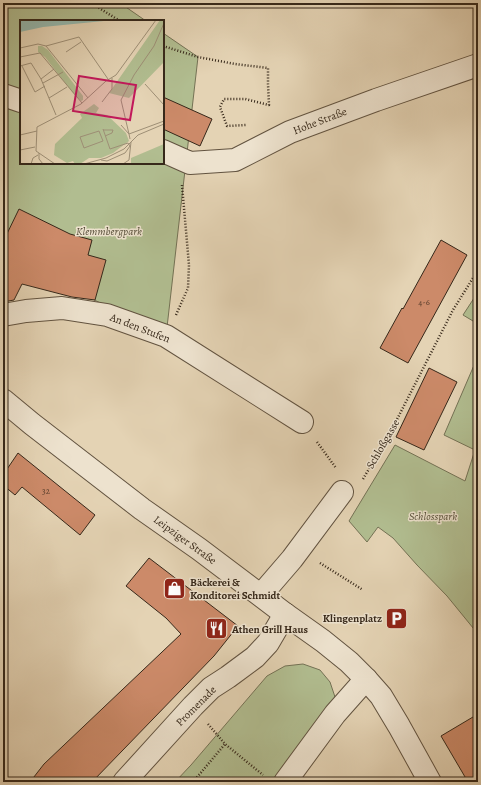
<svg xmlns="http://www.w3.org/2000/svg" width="481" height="785" font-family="Alegreya,serif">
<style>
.green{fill:#b1bd90;stroke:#747255}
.building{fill:#cc8a69;stroke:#36281a}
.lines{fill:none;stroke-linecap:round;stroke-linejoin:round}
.minor-casing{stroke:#625340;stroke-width:24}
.path{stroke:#36281a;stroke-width:2.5;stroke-dasharray:1 2;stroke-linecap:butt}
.minor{stroke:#ede2ce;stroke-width:22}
.labels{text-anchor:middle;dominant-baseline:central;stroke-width:3;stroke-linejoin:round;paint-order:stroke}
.number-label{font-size:9px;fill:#5c402e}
.street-label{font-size:11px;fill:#36281a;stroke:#ede2ce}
.park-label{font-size:11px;font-style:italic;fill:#554d38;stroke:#ede2ce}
.poi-label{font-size:11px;font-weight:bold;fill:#36281a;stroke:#ede2ce;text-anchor:start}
.inset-road{fill:none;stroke:#9e8f76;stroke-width:1}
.view{fill:#c2185b;fill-opacity:0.15;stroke:#c2185b;stroke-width:2}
.inset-edge{fill:none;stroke:#36281a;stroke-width:2}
</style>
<rect width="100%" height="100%" fill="#e4d3b4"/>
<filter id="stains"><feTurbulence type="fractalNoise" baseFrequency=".005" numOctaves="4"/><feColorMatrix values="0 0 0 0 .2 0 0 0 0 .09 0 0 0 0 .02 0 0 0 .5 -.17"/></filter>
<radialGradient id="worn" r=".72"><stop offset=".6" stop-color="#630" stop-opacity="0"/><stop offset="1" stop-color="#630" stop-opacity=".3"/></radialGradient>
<g class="green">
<path d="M3,3H120L146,21H21V163H163V33L198,57L166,336L3,254Z"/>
<path d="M478,292V324L463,315Z"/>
<path d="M478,356V634L447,596L417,565L393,538L378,527L367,542L349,521L395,445L465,481L475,450L444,435Z"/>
<path d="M303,664L320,670L330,682L335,697V706L277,782H175L191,765L267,676L285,666Z"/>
</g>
<g class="building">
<path d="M163,97L212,119L200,146L163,129Z"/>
<path d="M19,209L70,234L92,240L88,255L106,260L95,300L72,297L22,284L14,300L3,302V242Z"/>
<path d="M441,240L467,255L408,363L380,348L402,308L403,309Z"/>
<path d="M429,368L457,382L424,450L396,437Z"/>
<path d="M18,453L95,515L80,535L22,487L15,495L3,485V475Z"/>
<path d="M149,558L238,626L214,656L92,782H30L44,764L181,634L166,618L126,586Z"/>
<path d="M478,714V782H468L441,736Z"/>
</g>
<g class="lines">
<defs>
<g id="minor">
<path d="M3,95L21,101"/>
<path d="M163,151L190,163L235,160L290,132L376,100L478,65"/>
<path d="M3,315L26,311L62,308L107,315L166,336L302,422"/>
<path d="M3,400L32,424L142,509L199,549L285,614L323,641L349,662L366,679L381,696L399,726L430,782"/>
<path d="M261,595L292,559L342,492"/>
<path d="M124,782L193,706L211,688L228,677L255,657L268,643L285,614"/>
<path d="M285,782L335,714L366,679"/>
</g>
</defs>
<use href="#minor" class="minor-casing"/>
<g class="path">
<path d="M91,3L120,21"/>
<path d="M163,46L198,57L235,64L268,68V84L269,105L245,99H224L220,107L227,126L246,125"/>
<path d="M176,315L188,288L189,265L182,185"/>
<path d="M317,442L336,468"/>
<path d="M363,479L389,435L453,310L478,270"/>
<path d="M320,563L363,590"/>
<path d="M208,724L225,744L263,775"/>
<path d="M193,782L225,744"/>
</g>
<use href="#minor" class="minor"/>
</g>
<defs>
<symbol id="shop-square" viewBox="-11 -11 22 22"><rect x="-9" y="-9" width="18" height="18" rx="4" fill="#8f2418" stroke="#ede2ce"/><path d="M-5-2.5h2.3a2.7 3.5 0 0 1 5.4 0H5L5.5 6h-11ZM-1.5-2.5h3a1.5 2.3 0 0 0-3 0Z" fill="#fff"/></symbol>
<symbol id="parking-square" viewBox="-11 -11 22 22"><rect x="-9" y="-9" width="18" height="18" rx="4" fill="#8f2418" stroke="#ede2ce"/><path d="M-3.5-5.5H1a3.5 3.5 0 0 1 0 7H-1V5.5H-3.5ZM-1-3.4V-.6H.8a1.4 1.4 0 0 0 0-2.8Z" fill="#fff"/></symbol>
<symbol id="restaurant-square" viewBox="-11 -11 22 22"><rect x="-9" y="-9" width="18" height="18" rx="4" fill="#8f2418" stroke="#ede2ce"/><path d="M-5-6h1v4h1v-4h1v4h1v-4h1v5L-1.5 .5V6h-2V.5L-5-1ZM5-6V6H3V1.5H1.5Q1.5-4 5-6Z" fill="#fff"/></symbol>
</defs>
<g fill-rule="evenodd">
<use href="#shop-square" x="162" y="576" width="25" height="25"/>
<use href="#parking-square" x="384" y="606" width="25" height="25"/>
<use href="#restaurant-square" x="204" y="616" width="25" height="25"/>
</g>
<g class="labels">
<g class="number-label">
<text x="424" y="302">4-6</text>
<text x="46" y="491">32</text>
</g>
<g class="street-label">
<text transform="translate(320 121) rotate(-21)">Hohe Straße</text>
<text transform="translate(140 328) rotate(21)">An den Stufen</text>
<text transform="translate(383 444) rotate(-60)">Schloßgasse</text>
<text transform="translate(185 540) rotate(36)">Leipziger Straße</text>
<text transform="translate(196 706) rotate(-45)">Promenade</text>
</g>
<g class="park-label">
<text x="109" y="231">Klemmbergpark</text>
<text x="433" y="516">Schlosspark</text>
</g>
<g class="poi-label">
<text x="190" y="582">Bäckerei &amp;<tspan x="190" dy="13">Konditorei Schmidt</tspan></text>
<text x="382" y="618" text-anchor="end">Klingenplatz</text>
<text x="232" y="629">Athen Grill Haus</text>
</g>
</g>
<g transform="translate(20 20)">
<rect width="144" height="144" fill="#e4d3b4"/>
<path d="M140,0H144V42L109,78L89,73ZM22,26L28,30L63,76V80L61,81L52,72L25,37L18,32V26ZM74,84L79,88L76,93L87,95L106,113L109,121L93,133L81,138H69L60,144H55L53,141L47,143L34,135L35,124L62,98L60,94ZM144,124V142L142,144H111V138Z" fill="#b1bd90"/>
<path d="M0,0H94L23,7L0,12Z" fill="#95b8ad"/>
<path class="inset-road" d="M144,3L134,26L114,55L101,80L109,114L144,101M26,26L59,17L88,59M0,28L18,24L26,26L68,78M46,32L61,22M0,37L20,33L62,83M0,46L11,43L21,59L36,95M2,46L15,72L25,66M21,59L34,49M23,63L43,52M125,64L144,85M29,78L47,67M82,82L92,69V58M101,105L109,114L110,119M83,110H93L92,113L85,116M79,111L83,121L64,128L60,117ZM0,115L17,111M0,130L15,127M19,133V139L23,144M81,140L87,141L105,133L110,126L108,123L90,129L83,109M11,144L13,138L18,135M35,144L16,131L17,107L61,84L86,61L96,55L136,0M64,144L86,138L104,129L118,115L144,104M103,144L109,140L111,122"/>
<path class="view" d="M59,56L116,65L110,100L53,91Z"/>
<rect width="144" height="144" class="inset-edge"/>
</g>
<rect width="481" height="785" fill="none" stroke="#e4d3b4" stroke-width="16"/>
<rect x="4" y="4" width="473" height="777" fill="none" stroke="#36281a" stroke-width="2"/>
<rect x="8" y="8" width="465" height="769" fill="none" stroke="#36281a"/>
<rect width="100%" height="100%" filter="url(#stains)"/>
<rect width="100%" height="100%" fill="url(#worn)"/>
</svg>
